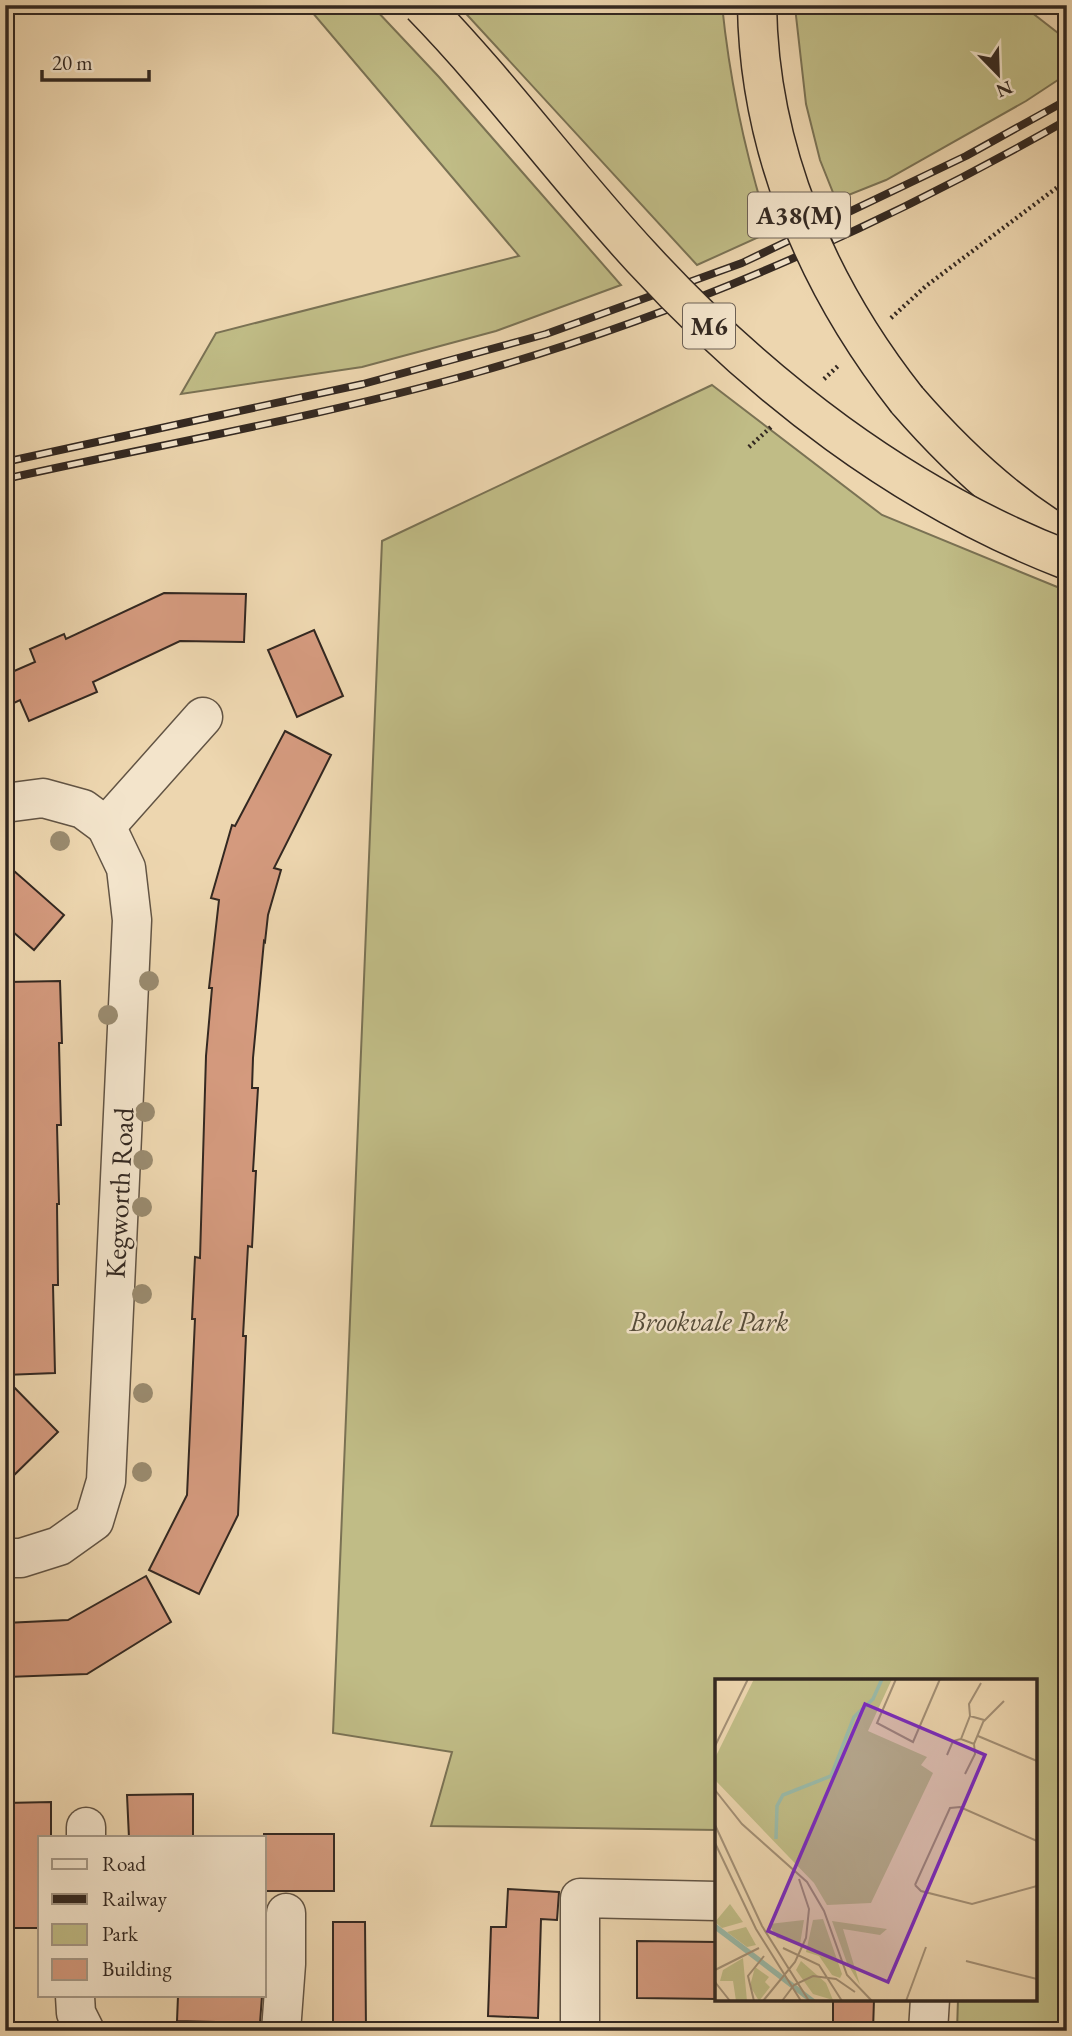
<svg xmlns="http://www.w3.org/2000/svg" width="1072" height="2036" font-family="'EB Garamond',serif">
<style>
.green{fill:#c0bc86;stroke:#7a7254;stroke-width:2}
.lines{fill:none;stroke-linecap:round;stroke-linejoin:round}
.stream{stroke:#717f71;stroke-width:10}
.building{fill:#d49a7e;stroke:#332821;stroke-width:2}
.street-casing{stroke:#625444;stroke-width:41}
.highway-casing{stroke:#332821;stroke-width:41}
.path{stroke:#332821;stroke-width:4.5;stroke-dasharray:2 3.5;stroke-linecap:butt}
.street{stroke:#f3e4cb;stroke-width:38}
.highway{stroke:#edd6af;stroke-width:38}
.rail-casing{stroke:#332821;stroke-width:8}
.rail{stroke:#f3e4cb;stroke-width:5;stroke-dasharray:16;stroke-linecap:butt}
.highway-bridge-casing{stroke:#332821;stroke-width:41;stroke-linecap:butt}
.highway-bridge{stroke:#edd6af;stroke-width:38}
.tree{fill:#9a8b6f}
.labels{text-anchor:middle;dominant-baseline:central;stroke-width:5;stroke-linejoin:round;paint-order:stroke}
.shield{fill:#f3e4cb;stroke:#6d6054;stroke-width:2}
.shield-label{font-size:26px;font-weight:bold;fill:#332821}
.street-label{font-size:28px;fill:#332821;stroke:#f3e4cb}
.park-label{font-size:28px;font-style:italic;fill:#564d3a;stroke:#f3e4cb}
.inset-river{fill:none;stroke:#9ab9a7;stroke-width:3.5}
.inset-road{fill:none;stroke:#a39076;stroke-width:2}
.view{fill:#7b2cbf;fill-opacity:0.15;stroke:#7b2cbf;stroke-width:3.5}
.inset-edge{fill:none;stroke:#332821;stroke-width:3.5}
</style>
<rect width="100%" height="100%" fill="#edd6af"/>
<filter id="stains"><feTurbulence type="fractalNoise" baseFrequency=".00286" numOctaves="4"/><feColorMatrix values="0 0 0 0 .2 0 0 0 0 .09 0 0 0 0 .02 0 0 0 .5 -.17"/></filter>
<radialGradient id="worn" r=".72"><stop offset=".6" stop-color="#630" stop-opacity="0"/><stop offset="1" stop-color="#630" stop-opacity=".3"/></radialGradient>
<g class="green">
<path d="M306,5H371L376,10L439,77L621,285L496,331L362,367L181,394L216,333L519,256Z"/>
<path d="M458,5H722C730,83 746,158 770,232L697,265Z"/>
<path d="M819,5H1022L1067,40V74L1026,101L886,180L836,200L820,160L806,104L795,7Z"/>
<path d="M712,385L882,515L1067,591V2031H957L958,1999H1035V1681H717V1830L431,1826L452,1752L333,1733L382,541Z"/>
</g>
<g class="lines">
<path class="stream" d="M1056,2031L1067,2017"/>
</g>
<g class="building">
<path d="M164,593L246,594L244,642L180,641L93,682L97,692L29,721L20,700L14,703L5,682V675L35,662L30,649L64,634L66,639Z"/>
<path d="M314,630L343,696L297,717L268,650Z"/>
<path d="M285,731L331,755L274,868L281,870L268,915L265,942L264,941L253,1058L252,1088H258L253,1171H256L252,1247L248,1246L243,1336H246L238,1515L199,1594L149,1570L187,1495L195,1319H192L195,1257L200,1258L206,1056L212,988H209L219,900L211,898L232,825L235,826Z"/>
<path d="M5,863L64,915L34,950L5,925Z"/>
<path d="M60,981L62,1043H59L61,1125H57L59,1204H57L58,1285H53L55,1373L5,1375V1136H8L7,1056H9V1029L8,982Z"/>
<path d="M5,1378L58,1432L5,1484Z"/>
<path d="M146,1576L171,1622L87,1674L7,1677L5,1623L68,1620Z"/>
<path d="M193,1794V1838H129L127,1795Z"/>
<path d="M51,1802V1838H40V1928H5V1803Z"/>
<rect x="264" y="1834" width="70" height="57"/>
<path d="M508,1889L559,1892L557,1920L541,1919L538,2018L488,2016L491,1927H506Z"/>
<path d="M333,1922H365L366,2031H333Z"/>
<path d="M637,1941L717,1942V1999L637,1998Z"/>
<path d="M178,1996H262L260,2023L177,2021Z"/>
<path d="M833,1999H874L873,2031H833Z"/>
</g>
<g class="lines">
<defs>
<g id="street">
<path d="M5,803L43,798L83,809L106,826"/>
<path d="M106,826L203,717"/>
<path d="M5,1558H21L59,1546L94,1521L106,1481L132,920L126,868L106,826"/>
<path d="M86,1827V1838"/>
<path d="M75,1996L76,2013L85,2031"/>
<path d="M281,2031L286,1964V1913"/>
<path d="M580,2031V1898L717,1901"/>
<path d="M928,2031L930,1999"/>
</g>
<path id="highway" d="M907,400C953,453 1005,503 1067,539"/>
</defs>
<use href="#street" class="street-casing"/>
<use href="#highway" class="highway-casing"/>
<g class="path">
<path d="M891,318L926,286L1067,180"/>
<path d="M824,379L838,366"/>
<path d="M749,447L771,427"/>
</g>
<use href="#street" class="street"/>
<use href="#highway" class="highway"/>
<defs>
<g id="rail">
<path d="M5,462L363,384L546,334L742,263L966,156L1067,100"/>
<path d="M5,479C162,444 320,417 475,373C683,314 880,227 1067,120"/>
</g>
</defs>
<use href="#rail" class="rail-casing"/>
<use href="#rail" class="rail"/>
<defs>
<g id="highway-bridge">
<path d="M422,5C500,85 566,176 642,258C760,386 903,497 1067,560"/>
<path d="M757,5C759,151 818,287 907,400"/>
</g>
</defs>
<use href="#highway-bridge" class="highway-bridge-casing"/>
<use href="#highway-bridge" class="highway-bridge"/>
</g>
<g class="tree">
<circle cx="60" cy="841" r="10"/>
<circle cx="149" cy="981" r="10"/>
<circle cx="108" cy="1015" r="10"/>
<circle cx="145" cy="1112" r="10"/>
<circle cx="143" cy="1160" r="10"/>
<circle cx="142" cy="1207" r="10"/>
<circle cx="142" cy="1294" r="10"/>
<circle cx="143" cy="1393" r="10"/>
<circle cx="142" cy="1472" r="10"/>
</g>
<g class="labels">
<g class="shield">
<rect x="748" y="192.5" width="102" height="45" rx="5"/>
<rect x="683" y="303.5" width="52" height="45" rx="5"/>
</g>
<g class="shield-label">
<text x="799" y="215">A38(M)</text>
<text x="709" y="326">M6</text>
</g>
<g class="street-label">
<text transform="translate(119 1193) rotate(-87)">Kegworth Road</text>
</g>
<g class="park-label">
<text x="709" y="1321">Brookvale Park</text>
</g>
</g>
<g transform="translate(715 1679)">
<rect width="322" height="322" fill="#edd6af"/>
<path d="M39,0H177L153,52L212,78L206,86L218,94L156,224L112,226L99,204L1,102L0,79ZM15,225L28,243L7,249L0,243ZM108,240L127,295L125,299L117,296L104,277L91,273L98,241ZM89,241L85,265L62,259L54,245ZM117,242L172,250L165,256L128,250L145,306L132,284ZM31,248L41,266L32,268L12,253ZM28,279L32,322H21L18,302H5L8,291ZM86,282L111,304L118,321L98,315L81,291ZM40,288L54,298L50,303L55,308L44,322L35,307Z" fill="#c0bc86"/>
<path d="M0,244L102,322H93L8,257L0,251Z" fill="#9ab9a7"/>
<path class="inset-river" d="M61,160L62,127L68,116L116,97L139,38L158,20L167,0"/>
<path class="inset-road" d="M181,0L162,44L198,63L225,0M255,37L254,25L266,4M269,42L289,22M263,57L322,82M0,67L33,0M232,76L238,62L246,60L255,37L269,41L259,65L246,60M250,95L260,75L259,65M0,111L27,145L92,203L109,232L132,296L157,322M0,146L47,247L94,322M0,164L41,250L86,322M200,206L235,129L245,128L322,162M200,206L206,212L257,225L322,207M68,269L104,286L127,322M251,282L322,300M0,291L44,269M0,303L15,322M39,322L33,297L49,277M48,322L80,283L91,259L94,230L84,200M67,322L79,306L98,297L121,300L140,313M191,322L211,268"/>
<path class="view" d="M150,25L270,76L173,303L53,252Z"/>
<rect width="322" height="322" class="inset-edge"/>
</g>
<rect width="1072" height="2036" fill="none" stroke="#edd6af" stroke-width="28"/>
<rect x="7" y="7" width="1058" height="2022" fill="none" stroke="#332821" stroke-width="3.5"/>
<rect x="14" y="14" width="1044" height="2008" fill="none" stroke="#332821" stroke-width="2"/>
<rect x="38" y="1836" width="228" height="161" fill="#f3e4cb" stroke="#a69987" stroke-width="2"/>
<rect x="52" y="1859" width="35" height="10" fill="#f3e4cb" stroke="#a69987" stroke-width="2"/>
<text x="102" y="1871" font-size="21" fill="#332821">Road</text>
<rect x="52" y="1894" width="35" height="10" fill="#332821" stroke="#a69987" stroke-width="2"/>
<text x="102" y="1906" font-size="21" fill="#332821">Railway</text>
<rect x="52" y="1924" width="35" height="21" fill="#c0bc86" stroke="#a69987" stroke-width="2"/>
<text x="102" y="1941" font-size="21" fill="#332821">Park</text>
<rect x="52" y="1959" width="35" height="21" fill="#d49a7e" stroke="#a69987" stroke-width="2"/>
<text x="102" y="1976" font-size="21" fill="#332821">Building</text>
<g transform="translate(998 74) rotate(157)" stroke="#f3e4cb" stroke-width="5" paint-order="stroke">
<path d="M0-5L12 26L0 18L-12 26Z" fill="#332821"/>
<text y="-10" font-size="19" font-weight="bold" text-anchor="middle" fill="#332821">N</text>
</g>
<path d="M42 70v10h107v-10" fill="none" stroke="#332821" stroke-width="3.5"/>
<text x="52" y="70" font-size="21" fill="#332821" stroke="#f3e4cb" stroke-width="5" paint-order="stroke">20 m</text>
<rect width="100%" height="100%" filter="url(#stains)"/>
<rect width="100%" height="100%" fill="url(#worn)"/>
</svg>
